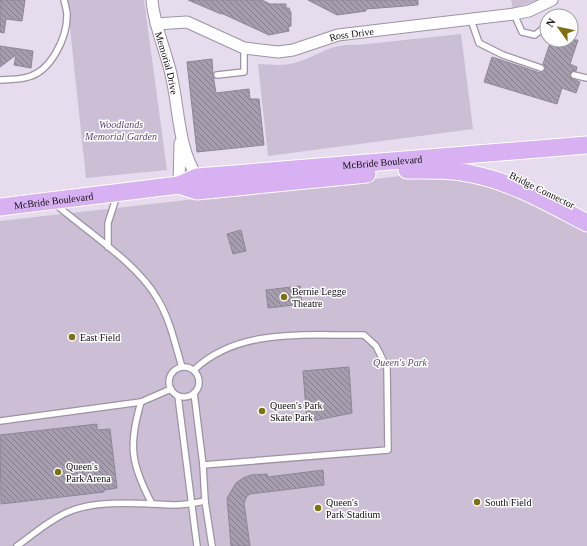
<svg xmlns="http://www.w3.org/2000/svg" width="587" height="546" font-family="'Times New Roman',serif">
<style>
.park{fill:#cbbed5}
.building{fill:url(#building-back-hatch);stroke:#8f8697}
.lines{fill:none;stroke-linecap:round;stroke-linejoin:round}
.lane-casing{stroke:#9c93a4;stroke-width:8}
.street-casing{stroke:#9c93a4;stroke-width:13}
.primary-casing{stroke:#fff;stroke-width:19}
.lane{stroke:#fff;stroke-width:5.5}
.street{stroke:#fff;stroke-width:11}
.primary{stroke:#d7b1f1;stroke-width:17}
.poi-dot{fill:#7e7110;stroke:#fff;stroke-width:1.5}
.labels{text-anchor:middle;dominant-baseline:central;stroke-width:3;stroke-linejoin:round;paint-order:stroke}
.street-label{font-size:10px;fill:#100d12;stroke:#fff}
.park-label{font-size:10px;font-style:italic;fill:#624675;stroke:#fff}
.poi-label{font-size:10px;fill:#100d12;stroke:#fff;text-anchor:start}
</style>
<defs>
<pattern id="building-back-hatch" width="6" height="6" patternUnits="userSpaceOnUse"><rect width="6" height="6" fill="#a69dae"/><path d="M-1 5l2 2M0 0l6 6M5-1l2 2" fill="none" stroke="#867e8c"/></pattern>
</defs>
<rect width="100%" height="100%" fill="#e6dcee"/>
<g class="park">
<path d="M67,0H144L167,170L86,178Z"/>
<path d="M511,0H538L513,9Z"/>
<path d="M461,34L473,129L268,156L258,64C268,64 280,66 289,64C316,59 328,42 358,45Z"/>
<path d="M447,175L490,183L587,230V546H0V221L401,176Z"/>
</g>
<g class="building">
<path d="M0,0H25L22,21L6,19L4,33L0,32Z"/>
<path d="M188,0H262L270,4H286V8H289L291,13V26L288,27L289,31L269,35L221,13V14Z"/>
<path d="M308,0H418V5L366,9V11L337,15Z"/>
<path d="M551,40H578L570,64L577,67L576,71H572L570,74L571,78L580,82L576,93L562,88L557,104L484,82L492,57L540,73L543,71L545,68L543,64Z"/>
<path d="M0,46L33,51L31,68L14,65L16,55L0,67Z"/>
<path d="M212,59L213,75L216,93L249,89L250,99H259L264,145L197,152L187,62Z"/>
<path d="M241,230L246,251L233,254L227,234Z"/>
<path d="M300,286L302,304L268,308L266,290Z"/>
<path d="M349,367L352,413L307,422L303,371Z"/>
<path d="M97,424V430L110,429L117,488L104,490V492L1,504L0,435Z"/>
<path d="M323,470L324,485L250,494L247,496L244,503L250,546H231L227,498L236,483L243,478L251,475L267,474L268,477Z"/>
</g>
<g class="lines">
<defs>
<g id="lane">
<path d="M514,14L522,32L535,35L547,25"/>
<path d="M471,20L479,43L503,55L541,68"/>
<path d="M217,75L244,72V48"/>
<path d="M574,75L587,78"/>
<path d="M0,80C9,79 19,80 28,77C51,71 67,38 67,15C67,10 65,5 64,0"/>
<path d="M54,203C85,230 137,263 157,298C170,319 175,344 182,367"/>
<path d="M108,247V223L117,195"/>
<circle cx="184" cy="382" r="15"/>
<path d="M194,370C239,327 307,336 364,335L376,346L387,368L388,450L203,465"/>
<path d="M194,393L203,465L205,501L212,546"/>
<path d="M178,396L197,546"/>
<path d="M141,402C128,446 131,464 152,504"/>
<path d="M0,421L141,402L171,389"/>
<path d="M17,546C34,534 49,520 68,512C97,499 143,504 174,505C184,505 195,503 205,501"/>
</g>
<g id="street">
<path id="s1" d="M152,0C154,25 165,49 171,74C179,108 178,148 197,177"/>
<path id="s2" d="M156,24L187,22L244,48L278,52L293,50L338,35L514,14L529,11L552,0"/>
<path d="M179,185L180,143"/>
</g>
<g id="primary">
<path d="M407,170C429,170 450,169 472,174C513,182 550,204 587,223"/>
<path d="M179,185L197,191L367,174"/>
<path id="s3" d="M0,207L179,185L197,177L587,145"/>
</g>
</defs>
<use href="#lane" class="lane-casing"/>
<use href="#street" class="street-casing"/>
<use href="#primary" class="primary-casing"/>
<use href="#lane" class="lane"/>
<use href="#street" class="street"/>
<use href="#primary" class="primary"/>
</g>
<g class="poi-dot">
<circle cx="284" cy="297" r="4"/>
<circle cx="72" cy="337" r="4"/>
<circle cx="262" cy="411" r="4"/>
<circle cx="58" cy="472" r="4"/>
<circle cx="477" cy="502" r="4"/>
<circle cx="318" cy="508" r="4"/>
</g>
<g class="labels">
<g class="street-label">
<text stroke="none"><textPath href="#s2" startOffset="204">Ross Drive</textPath></text>
<text stroke="none"><textPath href="#s1" startOffset="65">Memorial Drive</textPath></text>
<text stroke="none"><textPath href="#s3" startOffset="386">McBride Boulevard</textPath></text>
<text transform="translate(542 190) rotate(26)">Bridge Connector</text>
<text stroke="none"><textPath href="#s3" startOffset="54">McBride Boulevard</textPath></text>
</g>
<g class="park-label">
<text x="121" y="124">Woodlands<tspan x="121" dy="12">Memorial Garden</tspan></text>
<text x="400" y="362">Queen's Park</text>
</g>
<g class="poi-label">
<text x="292" y="291">Bernie Legge<tspan x="292" dy="12">Theatre</tspan></text>
<text x="80" y="337">East Field</text>
<text x="270" y="405">Queen's Park<tspan x="270" dy="12">Skate Park</tspan></text>
<text x="66" y="466">Queen's<tspan x="66" dy="12">Park Arena</tspan></text>
<text x="326" y="502">Queen's<tspan x="326" dy="12">Park Stadium</tspan></text>
<text x="485" y="502">South Field</text>
</g>
</g>
<g transform="translate(559 28) rotate(303)"><circle r="19" fill="#ffffff" stroke="#9f9ea0"/>
<path d="M0-3L7 15L0 10L-7 15Z" fill="#7e7110"/>
<text y="-6" font-size="11" font-weight="bold" text-anchor="middle" fill="#100d12">N</text>
</g>
</svg>
